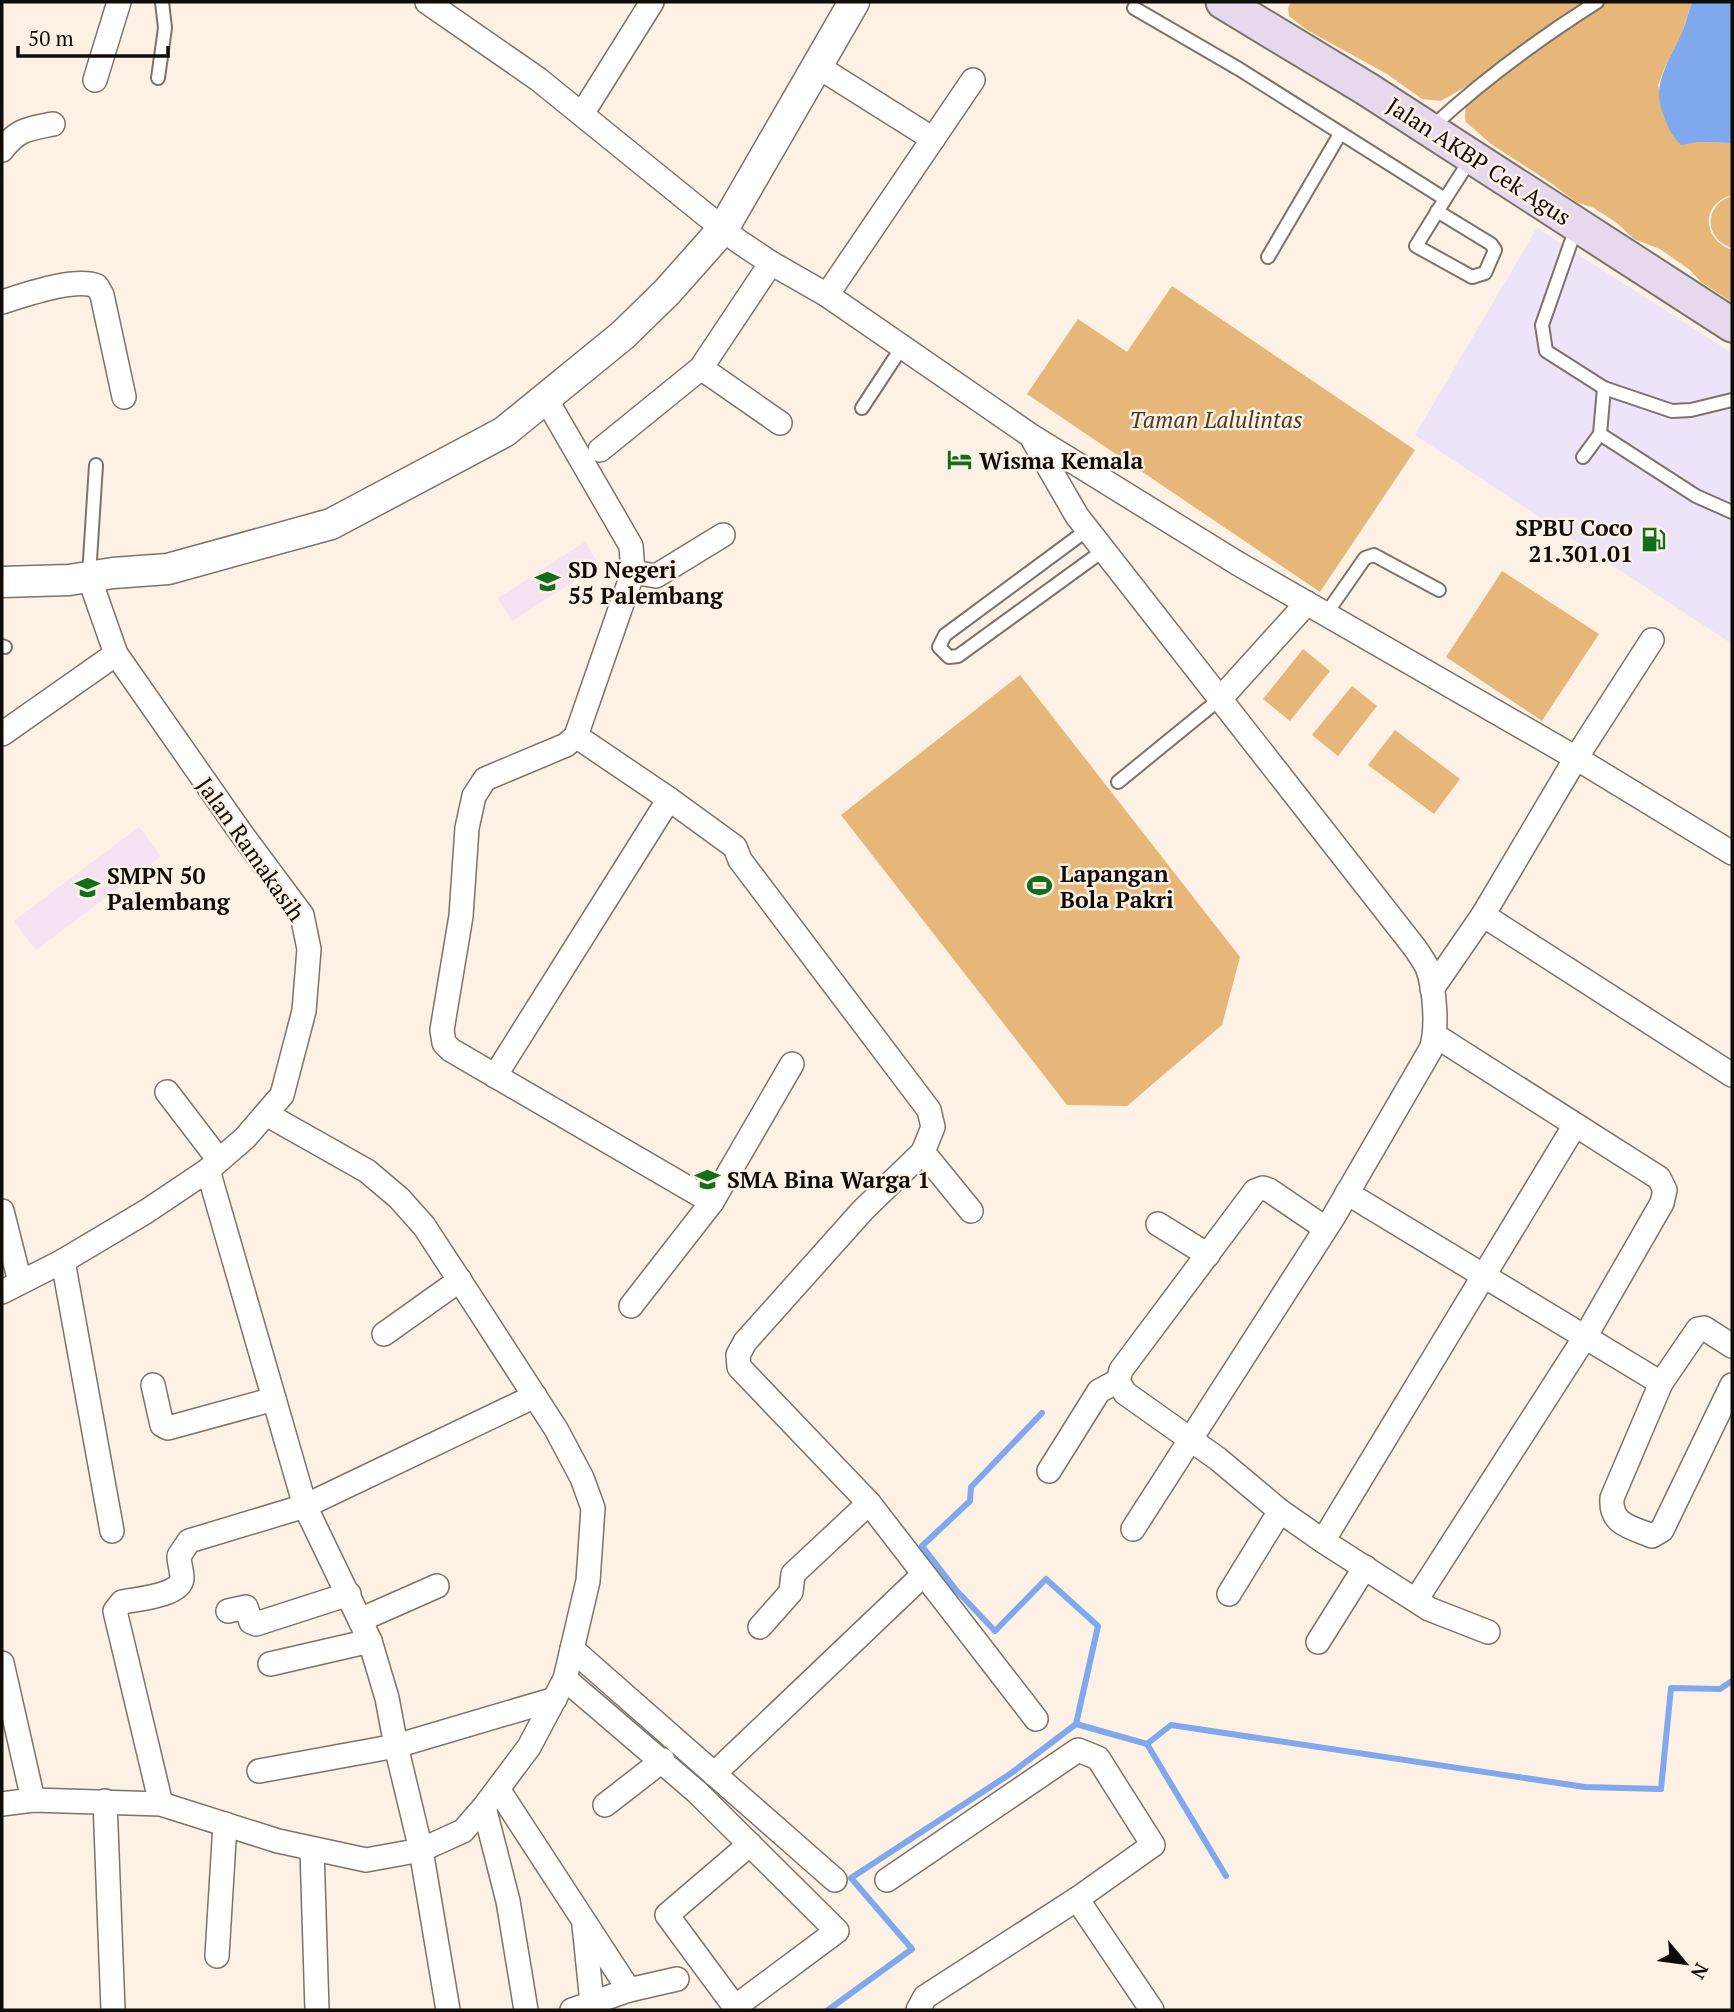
<svg xmlns="http://www.w3.org/2000/svg" width="1734" height="2012" font-family="'PT Serif',serif">
<style>
.commercial{fill:#ede4fa}
.education{fill:#f5e2f3}
.green{fill:#e7b779}
.water{fill:#80a8ec}
.lines{fill:none;stroke-linecap:round;stroke-linejoin:round}
.stream{stroke:#80a8ec;stroke-width:6}
.service-casing{stroke:#7d7368;stroke-width:16}
.minor-casing{stroke:#7d7368;stroke-width:26}
.tertiary-casing{stroke:#7d7368;stroke-width:33}
.secondary-casing{stroke:#7d7368;stroke-width:37}
.service{stroke:#fff;stroke-width:12}
.minor{stroke:#fff;stroke-width:23}
.tertiary{stroke:#fff;stroke-width:30}
.secondary{stroke:#e6d9ee;stroke-width:33}
.labels{text-anchor:middle;dominant-baseline:central;stroke-width:5;stroke-linejoin:round;paint-order:stroke}
.street-label{font-size:23px;fill:#100d09;stroke:#fcf1e4}
.park-label{font-size:23px;font-style:italic;fill:#533c1d;stroke:#fcf1e4}
.poi-label{font-size:23px;font-weight:bold;fill:#100d09;stroke:#fcf1e4;text-anchor:start}
</style>
<rect width="100%" height="100%" fill="#fcf1e4"/>
<path class="commercial" d="M1537,228L1732,353V644L1415,435Z"/>
<g class="education">
<path d="M585,542L599,565L512,621L498,598Z"/>
<path d="M139,827L161,856L36,950L14,921Z"/>
</g>
<g class="green">
<path d="M1291,2H1692L1681,36L1664,69L1658,86L1680,144L1699,142L1732,143V195C1700,204 1702,239 1732,250V302L1701,282L1690,270L1660,249L1634,239L1617,223L1594,208L1576,202L1551,183L1491,144L1466,122L1465,118L1467,86L1441,101L1422,99L1387,74L1307,30L1289,16L1288,8Z"/>
<path d="M1732,196V248C1704,239 1703,205 1732,196Z"/>
<path d="M1172,286L1415,450L1320,592L1027,394L1078,319L1127,352Z"/>
<path d="M1502,571L1599,634L1542,721L1446,657Z"/>
<path d="M1303,649L1330,671L1290,721L1263,699Z"/>
<path d="M1020,675L1240,957L1222,1025L1127,1106L1067,1105L841,815Z"/>
<path d="M1352,686L1377,706L1338,756L1312,735Z"/>
<path d="M1395,730L1460,779L1434,814L1368,765Z"/>
</g>
<path class="water" d="M1692,2H1732V143L1699,142L1681,145C1672,136 1668,128 1664,116C1651,86 1667,65 1679,39C1685,27 1688,14 1692,2Z"/>
<g class="lines">
<g class="stream">
<path d="M1042,1413L971,1487L970,1501L922,1546L956,1590L995,1631L1046,1579L1098,1626L1076,1724"/>
<path d="M1147,1744L1226,1876"/>
<path d="M828,2010L912,1949L851,1878L1010,1774L1076,1724L1147,1744L1171,1725L1585,1787L1661,1789L1671,1688L1720,1689L1732,1681"/>
</g>
<defs>
<g id="service">
<path d="M1134,8L1239,69L1445,199L1472,157"/>
<path d="M158,78L165,28L162,2"/>
<path d="M1432,127C1482,81 1540,38 1597,2"/>
<path d="M1437,211L1491,244L1495,250L1485,273L1472,277L1416,246L1445,199"/>
<path d="M1577,225L1542,325L1546,351L1604,388L1672,411L1691,410L1732,400"/>
<path d="M1268,257L1340,134"/>
<path d="M862,408L902,347"/>
<path d="M1600,434L1696,496L1732,512"/>
<path d="M1583,457L1600,434L1604,388"/>
<path d="M1087,530L945,635L939,647L949,657L958,656L1104,550"/>
<path d="M89,576L96,465"/>
<path d="M1326,614L1365,558L1374,555L1439,590"/>
<path d="M2,646L5,647"/>
<path d="M1118,782L1221,698"/>
</g>
<g id="minor">
<path d="M427,2L538,79L738,241L771,263L827,295L1030,435L1237,563L1576,758L1732,853"/>
<path d="M817,66L933,139"/>
<path d="M95,80L119,2"/>
<path d="M582,114L652,2"/>
<path d="M2,150C18,129 28,129 53,124"/>
<path d="M827,295L973,80"/>
<path d="M2,302C25,295 75,277 97,286L102,295L124,397"/>
<path d="M701,368L780,423"/>
<path d="M546,399L631,546L633,572L576,736L669,799L735,847L740,860L929,1110L933,1127L923,1152L863,1210L745,1342L738,1355L739,1367L869,1503L1036,1719"/>
<path d="M1032,438L1077,516L1415,948C1419,954 1424,961 1427,967C1435,988 1438,1029 1431,1049L1334,1216L1133,1529"/>
<path d="M600,450L701,368L771,263"/>
<path d="M633,572L656,576L723,535"/>
<path d="M1221,698L1307,603"/>
<path d="M2,734L116,654"/>
<path d="M576,736L566,745L485,779L474,796L467,828L461,916L442,1030L444,1043L451,1050L712,1202L631,1306"/>
<path d="M1483,915L1732,1075"/>
<path d="M1432,989L1483,915L1576,758L1652,640"/>
<path d="M495,1076L669,799"/>
<path d="M167,1092L219,1160"/>
<path d="M923,1152L971,1211"/>
<path d="M208,1170L305,1506L370,1641L387,1698L396,1746L421,1850L448,2010"/>
<path d="M1347,1193L1661,1383L1612,1498C1610,1525 1631,1527 1652,1536L1662,1530L1732,1385"/>
<path d="M712,1202L792,1064"/>
<path d="M2,1211L20,1282"/>
<path d="M1158,1224L1208,1255"/>
<path d="M1325,1228L1269,1190L1263,1188L1255,1191L1121,1370L1118,1381L1125,1393L1218,1459L1280,1511L1323,1541L1429,1609L1488,1632"/>
<path d="M63,1261L112,1531"/>
<path d="M2,1292L63,1261L147,1211L208,1170L245,1138L282,1095L304,1011L309,949L302,915L241,833L116,654L89,577"/>
<path d="M384,1334L460,1280"/>
<path d="M1661,1383L1698,1329L1704,1328L1732,1346"/>
<path d="M153,1385L162,1425L168,1428L274,1399"/>
<path d="M1049,1471L1099,1391L1118,1381"/>
<path d="M1323,1541L1575,1125"/>
<path d="M1229,1594L1280,1511"/>
<path d="M1416,1600L1585,1337L1662,1203L1665,1190L1659,1178L1436,1036"/>
<path d="M228,1611L246,1607L251,1622L256,1624L349,1594"/>
<path d="M360,1620L437,1586"/>
<path d="M760,1627L791,1592L793,1574L869,1503"/>
<path d="M1318,1642L1365,1567"/>
<path d="M572,1649L835,1880"/>
<path d="M2,1663L33,1800"/>
<path d="M270,1664L370,1641"/>
<path d="M565,1679L697,1792L837,1931L735,2007L667,1915L750,1844"/>
<path d="M259,1771L396,1746L555,1699"/>
<path d="M714,1774L923,1575"/>
<path d="M498,1789L629,1990"/>
<path d="M105,1801L113,2010"/>
<path d="M2,1804L33,1800L161,1804L278,1841L366,1860L421,1850L463,1831L484,1807L529,1747L565,1679L588,1581L593,1508L582,1478L556,1429L477,1307L424,1226L399,1198L367,1171L266,1114"/>
<path d="M161,1804L115,1611L122,1602C136,1599 181,1596 182,1578C182,1571 179,1563 179,1556L189,1541L305,1506L535,1396"/>
<path d="M605,1805L663,1760"/>
<path d="M484,1807L508,1901L526,2010"/>
<path d="M312,1850L317,2010"/>
<path d="M887,1880L1078,1750L1098,1758L1153,1845L1077,1899L1152,2010"/>
<path d="M584,1925L592,2003"/>
<path d="M217,1956L225,1824"/>
<path d="M572,2010L629,1990L677,1979"/>
<path d="M918,2010L925,1997L1077,1899"/>
</g>
<path id="tertiary" d="M2,582L69,580L113,573L168,569L331,524L504,432L623,335L667,292L723,229L854,2"/>
<path id="secondary" d="M1223,2L1367,89L1732,325"/>
</defs>
<use href="#service" class="service-casing"/>
<use href="#minor" class="minor-casing"/>
<use href="#tertiary" class="tertiary-casing"/>
<use href="#secondary" class="secondary-casing"/>
<use href="#service" class="service"/>
<use href="#minor" class="minor"/>
<use href="#tertiary" class="tertiary"/>
<use href="#secondary" class="secondary"/>
</g>
<defs>
<symbol id="hotel-bare" viewBox="-9 -9 18 18"><path d="M-6-4.5h1.5V1H6V5H4.5V3h-9V5H-6ZM-4 0a1.8 1.8 0 1 1 3.6 0ZM.5 0V-2.5h3Q6-2.5 6 0Z" fill="#116f1c" stroke="#fcf1e4" stroke-width="2.5" paint-order="stroke"/></symbol>
<symbol id="fuel-bare" viewBox="-9 -9 18 18"><path d="M-5.5-6h7V0h2V4h1.3V-2.5L3-4.5l.8-.8L6-3V5H2.5V1h-1V6h-7ZM-4.2-4.7v3.2H.2V-4.7Z" fill="#116f1c" stroke="#fcf1e4" stroke-width="2.5" paint-order="stroke"/></symbol>
<symbol id="school-bare" viewBox="-9 -9 18 18"><path d="M0-5L7-2L0 1L-7-2ZM-4 1L0 2.5L4 1V4Q0 6-4 4Z" fill="#116f1c" stroke="#fcf1e4" stroke-width="2.5" paint-order="stroke"/></symbol>
<symbol id="stadium-bare" viewBox="-9 -9 18 18"><path d="M0-5a6.5 5 0 1 0 0 10a6.5 5 0 1 0 0-10ZM-3.5-1.8h7v3.6h-7Z" fill="#116f1c" stroke="#fcf1e4" stroke-width="2.5" paint-order="stroke"/></symbol>
</defs>
<g fill-rule="evenodd">
<use href="#hotel-bare" x="942" y="442" width="35" height="35"/>
<use href="#fuel-bare" x="1636" y="522" width="35" height="35"/>
<use href="#school-bare" x="530" y="564" width="35" height="35"/>
<use href="#stadium-bare" x="1022" y="868" width="35" height="35"/>
<use href="#school-bare" x="70" y="870" width="35" height="35"/>
<use href="#school-bare" x="690" y="1162" width="35" height="35"/>
</g>
<g class="labels">
<g class="street-label">
<text transform="translate(1479 161) rotate(33)">Jalan AKBP Cek Agus</text>
<text transform="translate(251 849) rotate(55)">Jalan Ramakasih</text>
</g>
<g class="park-label">
<text x="1216" y="419">Taman Lalulintas</text>
</g>
<g class="poi-label">
<text x="979" y="460">Wisma Kemala</text>
<text x="1633" y="527" text-anchor="end">SPBU Coco<tspan x="1633" dy="26">21.301.01</tspan></text>
<text x="568" y="569">SD Negeri<tspan x="568" dy="26">55 Palembang</tspan></text>
<text x="1060" y="873">Lapangan<tspan x="1060" dy="26">Bola Pakri</tspan></text>
<text x="107" y="875">SMPN 50<tspan x="107" dy="26">Palembang</tspan></text>
<text x="727" y="1179">SMA Bina Warga 1</text>
</g>
</g>
<rect width="1734" height="2012" fill="none" stroke="#100d09" stroke-width="7"/>
<g transform="translate(1685 1963) rotate(119)" stroke="#fcf1e4" stroke-width="5" paint-order="stroke">
<path d="M0-5L12 26L0 18L-12 26Z" fill="#100d09"/>
<text y="-10" font-size="19" font-weight="bold" text-anchor="middle" fill="#100d09">N</text>
</g>
<path d="M18 46v10h150v-10" fill="none" stroke="#100d09" stroke-width="3.5"/>
<text x="28" y="46" font-size="21" fill="#100d09" stroke="#fcf1e4" stroke-width="5" paint-order="stroke">50 m</text>
</svg>
